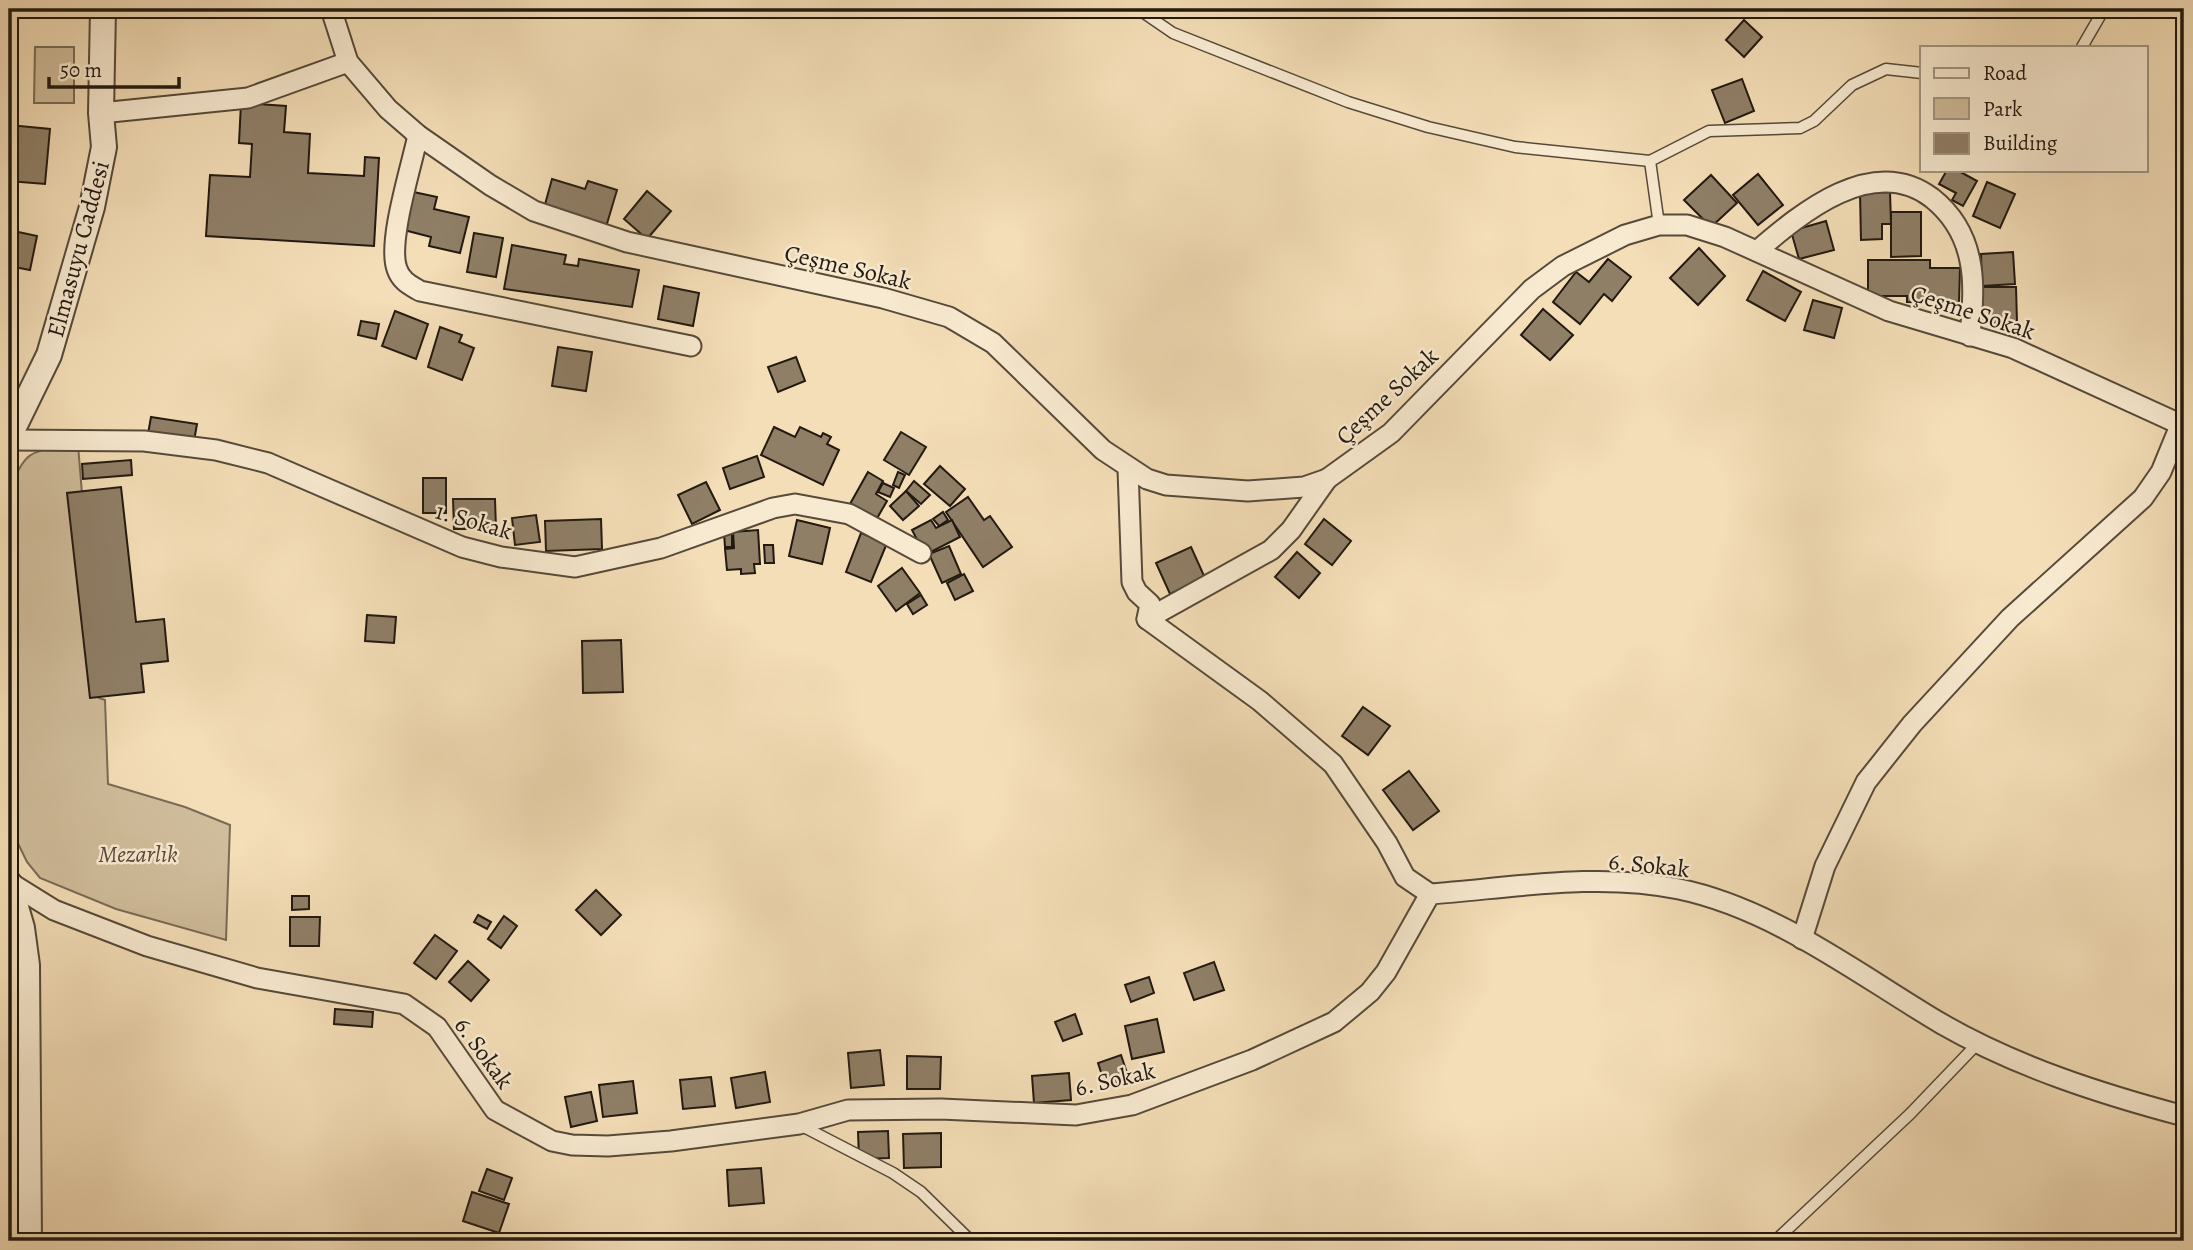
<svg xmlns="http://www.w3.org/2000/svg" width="2193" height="1250" font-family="Alegreya,serif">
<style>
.green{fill:#d0bd9b;stroke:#796b56;stroke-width:2}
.building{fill:#8f7f67;stroke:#221910;stroke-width:2}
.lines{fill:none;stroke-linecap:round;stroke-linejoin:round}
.service-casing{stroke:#564a3a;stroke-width:13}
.minor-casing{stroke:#564a3a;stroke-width:23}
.tertiary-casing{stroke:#564a3a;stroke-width:28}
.service{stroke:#f8ead0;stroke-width:10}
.minor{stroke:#f8ead0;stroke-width:19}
.tertiary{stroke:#f8ead0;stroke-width:24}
.labels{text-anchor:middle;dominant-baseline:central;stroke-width:5;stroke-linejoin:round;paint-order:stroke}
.street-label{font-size:24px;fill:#221910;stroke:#f8ead0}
.park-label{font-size:24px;font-style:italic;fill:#564a3a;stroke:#f8ead0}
</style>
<rect width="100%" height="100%" fill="#f4deb7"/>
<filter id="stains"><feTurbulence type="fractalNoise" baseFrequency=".00286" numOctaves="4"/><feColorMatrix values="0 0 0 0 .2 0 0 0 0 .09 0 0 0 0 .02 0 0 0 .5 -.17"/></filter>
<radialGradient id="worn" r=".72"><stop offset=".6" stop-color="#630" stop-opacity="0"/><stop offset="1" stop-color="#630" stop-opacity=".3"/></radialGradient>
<g class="green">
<path d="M35,47H74V103H34Z"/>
<path d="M78,445L99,698L105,700L108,784L185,807L230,825L226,940L116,909L40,878L27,862L9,825L10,490C26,445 35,452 78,445Z"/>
</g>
<g class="building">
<path d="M1744,20L1762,37L1744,57L1726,40Z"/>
<path d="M1742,79L1754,111L1725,123L1712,90Z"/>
<path d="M241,103L286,106L284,132L310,134L308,173L364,176L365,157L379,158L374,246L206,236L210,175L250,177L252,144L239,143Z"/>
<path d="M9,125L50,129L45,184L9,181Z"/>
<path d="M1947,170H1957L1977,181L1963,206L1952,200L1956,193L1939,184Z"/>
<path d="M1758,174L1783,205L1758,225L1733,195Z"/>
<path d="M1711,175L1737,203L1711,227L1684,200Z"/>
<path d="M552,179L585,189L588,181L617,190L606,227L544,208Z"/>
<path d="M1987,182L2015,194L2000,228L1973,216Z"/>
<path d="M409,191L437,197L434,209L469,217L460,253L429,246L431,237L400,229Z"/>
<path d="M647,191L671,211L647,239L624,219Z"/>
<path d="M1890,192L1891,224H1882V239L1861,240L1860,193Z"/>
<path d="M1891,212H1921V256L1891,257Z"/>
<path d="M1826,221L1834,250L1799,259L1791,231Z"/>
<path d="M9,230L37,236L30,270L9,266Z"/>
<path d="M474,233L503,238L496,277L467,272Z"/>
<path d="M512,245L566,255L564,264L578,266L579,259L639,270L632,307L504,289Z"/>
<path d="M1699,248L1725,276L1698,305L1670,278Z"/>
<path d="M2013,252L2015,284L1982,286L1981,254Z"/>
<path d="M1608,259L1631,277L1612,301L1604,294L1580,324L1553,302L1576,272L1589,282Z"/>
<path d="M1868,260H1930V268H1960L1959,303L1907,302V296H1868Z"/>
<path d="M1763,271L1801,292L1785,321L1747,300Z"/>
<path d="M664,286L699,293L693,326L658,319Z"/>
<path d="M1978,287H2016L2017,322L1979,323Z"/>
<path d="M1813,300L1842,308L1834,338L1804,330Z"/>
<path d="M1543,309L1573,335L1550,360L1521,335Z"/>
<path d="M395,311L428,324L416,359L382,346Z"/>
<path d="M361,321L379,324L376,339L358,335Z"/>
<path d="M440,327L462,335L459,342L474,348L462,380L428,367Z"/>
<path d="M558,347L592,352L586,391L552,386Z"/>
<path d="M796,357L805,381L778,392L768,367Z"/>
<path d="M151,417L197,424L194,441L148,434Z"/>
<path d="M774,427L795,437L800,427L821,437L823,433L831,437L827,444L839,450L823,485L761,455Z"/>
<path d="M901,432L926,447L909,475L884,460Z"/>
<path d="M757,456L764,477L730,489L723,468Z"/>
<path d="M131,460L132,475L83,479L82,464Z"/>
<path d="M940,466L965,489L950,506L924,484Z"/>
<path d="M868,472L883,481L876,494L887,501L876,520L850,504Z"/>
<path d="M898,472L905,475L899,488L893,485Z"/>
<rect x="423" y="478" width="23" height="35"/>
<path d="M914,481L930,495L921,504L906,491Z"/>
<path d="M706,482L720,510L692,524L678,495Z"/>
<path d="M883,483L894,488L890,497L878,492Z"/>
<path d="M121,487L136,622L164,619L168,661L141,664L144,692L90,698L67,493Z"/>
<path d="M906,491L919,506L903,520L890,506Z"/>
<path d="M968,497L984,520L990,516L1012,547L983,567L946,512Z"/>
<path d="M453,499H495L496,529H454Z"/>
<path d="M943,512L948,520L939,526L933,519Z"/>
<path d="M536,515L540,542L515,545L512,518Z"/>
<path d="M601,519L602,549L546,551L545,521Z"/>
<path d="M1324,519L1351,541L1332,565L1305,544Z"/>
<path d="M797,520L830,528L822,564L789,556Z"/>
<path d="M931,520L936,528L952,520L960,537L925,555L912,530Z"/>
<path d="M758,530L760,564H754L755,573L741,574V569L727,570L725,549L734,548L733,532Z"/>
<path d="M724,533H732V547H725Z"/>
<path d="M861,533L887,543L871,582L846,572Z"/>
<path d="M764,545H773L774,563H765Z"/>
<path d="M949,546L961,574L942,583L929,554Z"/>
<path d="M1191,547L1205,578L1170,594L1156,563Z"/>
<path d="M1297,552L1320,573L1299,598L1275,577Z"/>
<path d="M902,568L920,593L896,611L878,586Z"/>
<path d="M964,574L973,591L955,600L947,583Z"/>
<path d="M921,595L927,605L913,614L907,604Z"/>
<path d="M367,615L396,617L394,643L365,641Z"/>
<path d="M621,640L623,692L583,693L582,641Z"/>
<path d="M1363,707L1390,726L1368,755L1342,736Z"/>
<path d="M1409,771L1439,811L1413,830L1383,790Z"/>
<path d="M596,890L621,915L601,935L576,910Z"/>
<path d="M292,896H309V909L292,910Z"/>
<path d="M478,915L491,922L487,929L474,922Z"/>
<path d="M504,916L517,926L501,948L488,939Z"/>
<path d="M290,917H320L319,946H290Z"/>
<path d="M435,935L457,951L436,979L414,963Z"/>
<path d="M468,961L489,980L471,1001L449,982Z"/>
<path d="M1214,962L1224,990L1194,1000L1184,973Z"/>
<path d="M1149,977L1154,993L1131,1002L1125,985Z"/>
<path d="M335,1009L373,1012L372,1027L334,1024Z"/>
<path d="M1075,1014L1082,1034L1063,1041L1055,1022Z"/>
<path d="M1157,1019L1164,1052L1132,1059L1125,1026Z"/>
<path d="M880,1050L884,1085L851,1088L848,1053Z"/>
<path d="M1121,1055L1129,1079L1106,1087L1098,1063Z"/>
<path d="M907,1056L941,1057L940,1089H907Z"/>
<path d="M765,1072L770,1102L736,1108L731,1078Z"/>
<path d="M1069,1073L1071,1100L1034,1103L1032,1076Z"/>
<path d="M711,1077L715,1106L683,1109L680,1080Z"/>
<path d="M633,1081L637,1113L603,1117L599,1085Z"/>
<path d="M591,1092L597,1121L571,1127L565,1097Z"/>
<path d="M888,1131L889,1158L859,1159L858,1132Z"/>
<path d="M941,1133V1167L904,1168L903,1134Z"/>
<path d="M761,1168L764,1203L729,1206L727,1170Z"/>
<path d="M487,1169L512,1178L504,1200L479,1191Z"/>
<path d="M472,1192L509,1204L499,1233L463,1221Z"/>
</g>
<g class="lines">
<defs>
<g id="service">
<path d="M1138,9L1173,33L1348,102L1428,127L1515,147L1650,161"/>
<path d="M2082,47L2104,9"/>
<path d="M1659,225L1650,161L1709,131L1800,128L1814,121L1852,85L1886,69L1922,73"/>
<path d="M800,1125L893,1173L921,1192L971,1241"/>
<path d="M1775,1241L1910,1114L1978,1043"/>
</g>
<g id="minor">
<path d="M331,9L348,62L388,109L418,135L490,185L534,211L627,242L883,298L949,317L993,343L1103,450L1147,479L1166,485L1248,491L1304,487L1327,479L1391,433L1532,289L1563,266L1625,235L1659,225H1687L1725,237L1889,311L2013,348L2184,426"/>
<path d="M101,113L248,98L348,62"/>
<path d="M418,135C412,165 387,242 397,269C401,281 410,285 420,291L691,346"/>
<path d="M1757,251C1801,213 1873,153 1932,198C1952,214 1965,235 1970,261C1975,285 1972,312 1970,336"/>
<path d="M9,440L144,441L216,450L268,463L462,547L501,557L575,567L661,548L773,508L795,504L849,514L921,553"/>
<path d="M1128,469L1132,582L1137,592L1150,604L1147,619L1271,550L1291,530L1327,479"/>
<path d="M1147,619L1260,701L1333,764L1387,843L1405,877L1430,894"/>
<path d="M9,882L54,910L147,946L257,978L404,1004L437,1027L495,1110L552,1141L572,1145L608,1146L671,1141L799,1124L848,1110L941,1109L1076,1115L1132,1105L1252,1060L1334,1022L1370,992L1386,972L1430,894C1511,888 1598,872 1679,889C1775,909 1859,975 1942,1024C2017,1067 2101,1094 2184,1116"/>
<path d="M1802,939L1825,866L1866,782L1912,724L2010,618L2143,498L2161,472L2184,416"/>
</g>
<g id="tertiary">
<path d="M9,437L49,355L92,207L104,147L101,113L103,9"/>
<path d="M9,883L22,928L27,965L29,1241"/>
</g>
</defs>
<use href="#service" class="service-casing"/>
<use href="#minor" class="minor-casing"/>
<use href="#tertiary" class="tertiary-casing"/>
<use href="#service" class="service"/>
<use href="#minor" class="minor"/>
<use href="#tertiary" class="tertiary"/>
</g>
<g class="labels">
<g class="street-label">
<text transform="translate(78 249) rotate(-75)">Elmasuyu Caddesi</text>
<text transform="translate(848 267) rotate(13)">Çeşme Sokak</text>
<text transform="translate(1973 312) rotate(18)">Çeşme Sokak</text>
<text transform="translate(1387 396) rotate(-43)">Çeşme Sokak</text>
<text transform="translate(474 521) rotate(16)">1. Sokak</text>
<text transform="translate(1649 865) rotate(6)">6. Sokak</text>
<text transform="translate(484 1053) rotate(54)">6. Sokak</text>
<text transform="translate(1115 1079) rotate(-13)">6. Sokak</text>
</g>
<g class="park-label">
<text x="138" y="854">Mezarlık</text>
</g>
</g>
<rect width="2193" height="1250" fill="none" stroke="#f4deb7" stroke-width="35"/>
<rect x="10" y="10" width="2172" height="1229" fill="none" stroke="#221910" stroke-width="3.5"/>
<rect x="18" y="18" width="2158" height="1215" fill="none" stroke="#221910" stroke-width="2"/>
<rect x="1920" y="46" width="228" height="126" fill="#f8ead0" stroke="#a29683" stroke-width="2"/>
<rect x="1934" y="68" width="35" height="10" fill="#f8ead0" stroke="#a29683" stroke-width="2"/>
<text x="1983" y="80" font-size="21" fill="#221910">Road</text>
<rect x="1934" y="98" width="35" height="21" fill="#d0bd9b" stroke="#a29683" stroke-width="2"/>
<text x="1983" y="116" font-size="21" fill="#221910">Park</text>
<rect x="1934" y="133" width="35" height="21" fill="#8f7f67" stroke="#a29683" stroke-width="2"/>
<text x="1983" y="150" font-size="21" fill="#221910">Building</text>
<path d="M49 77v10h130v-10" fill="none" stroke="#221910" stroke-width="3.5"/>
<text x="60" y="77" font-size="21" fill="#221910" stroke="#f8ead0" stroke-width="5" paint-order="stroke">50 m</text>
<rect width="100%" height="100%" filter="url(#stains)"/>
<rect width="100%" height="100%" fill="url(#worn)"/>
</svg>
